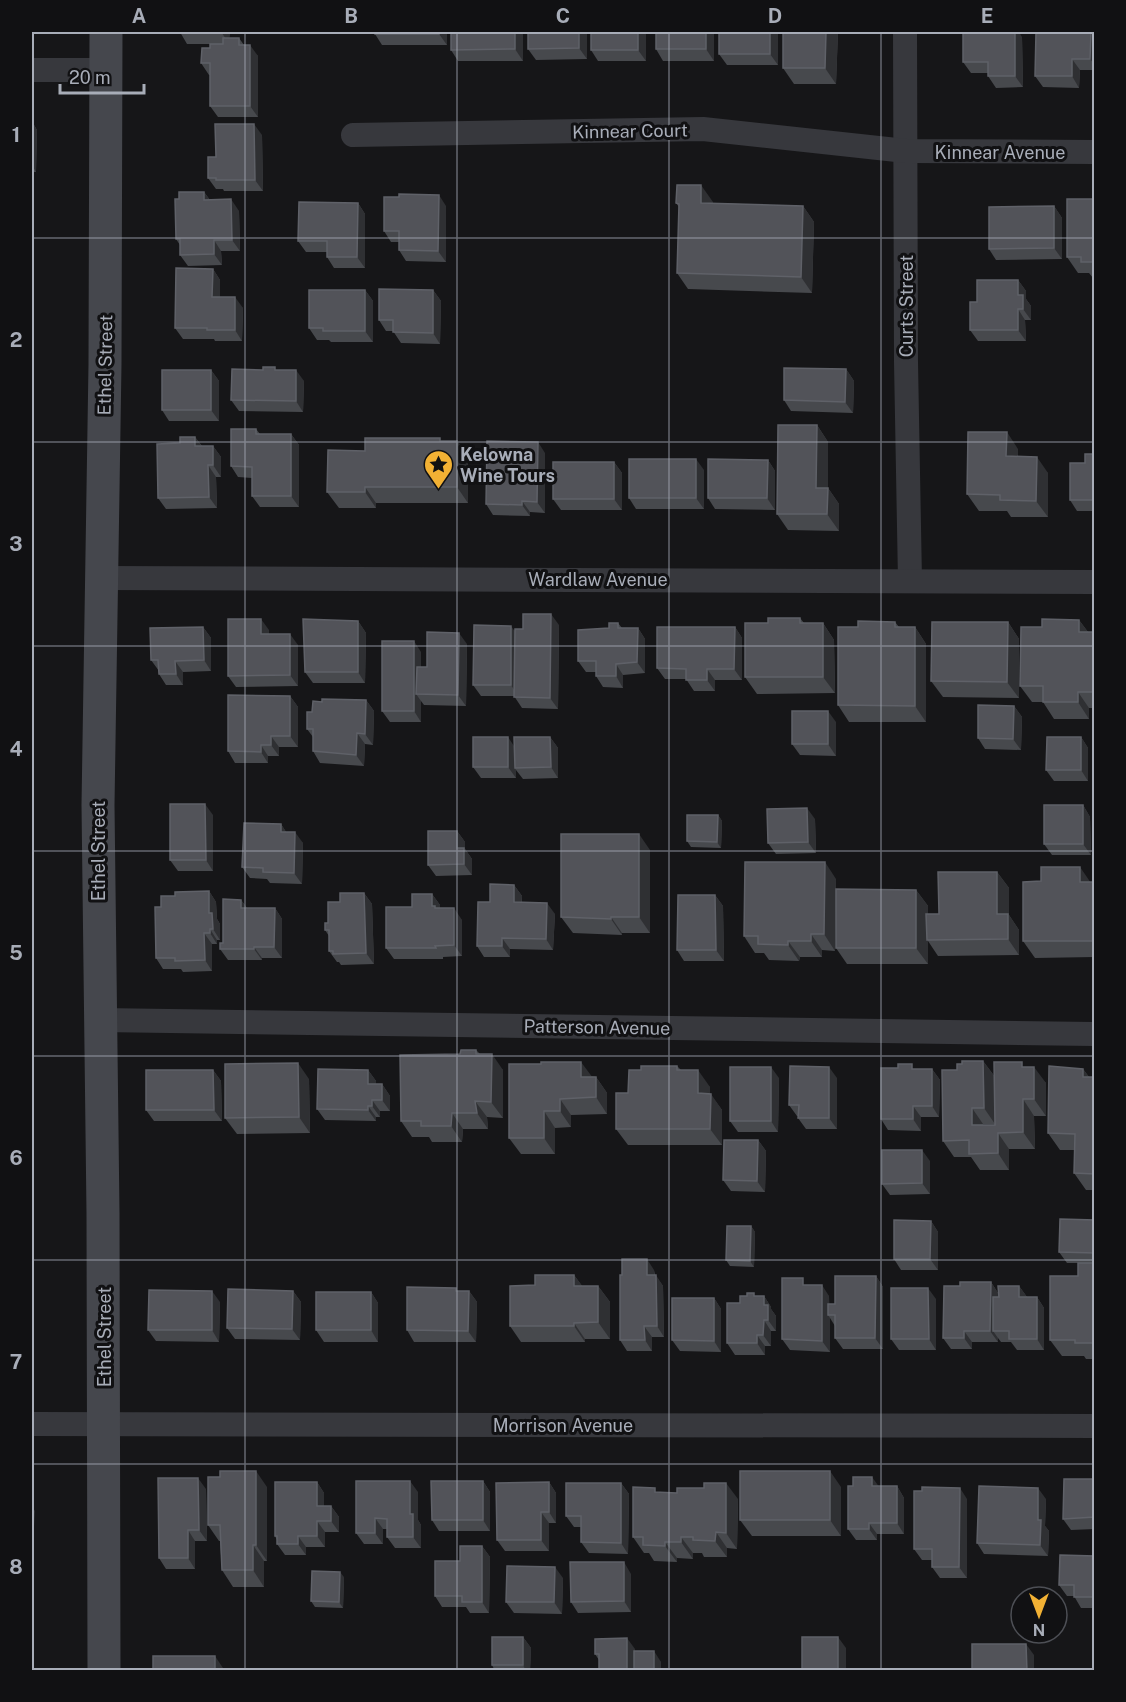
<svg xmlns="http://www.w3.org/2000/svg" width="1126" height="1702" font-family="'Public Sans',sans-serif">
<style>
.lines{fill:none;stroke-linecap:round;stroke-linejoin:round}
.street{stroke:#37383d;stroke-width:24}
.secondary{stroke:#45474d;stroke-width:33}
.wall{fill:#47494d;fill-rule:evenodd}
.shaded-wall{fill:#2f3033}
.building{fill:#525359;stroke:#5f6168;stroke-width:1.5}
.grid{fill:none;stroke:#a8adb8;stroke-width:1.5;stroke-opacity:0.55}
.labels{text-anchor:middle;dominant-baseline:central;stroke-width:6;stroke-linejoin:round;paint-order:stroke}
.street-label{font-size:18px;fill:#a8adb8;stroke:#111113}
.poi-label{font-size:18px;font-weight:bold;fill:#a8adb8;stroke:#111113;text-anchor:start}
.neatline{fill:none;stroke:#a8adb8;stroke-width:2}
.grid-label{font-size:20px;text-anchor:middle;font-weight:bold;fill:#a8adb8}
</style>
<rect width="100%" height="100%" fill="#161618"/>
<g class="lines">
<g class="street">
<path d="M905,32L906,362L910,581"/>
<path d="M32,70H106"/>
<path d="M353,135L703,129L906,151L1094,152"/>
<path d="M101,578L1094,582"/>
<path d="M100,1020L1094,1034"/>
<path d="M32,1424L1094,1426"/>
</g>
<path class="secondary" d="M104,1670L103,1213L98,805L105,364L106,32"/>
</g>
<g class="wall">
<path d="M180,32H230L229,38H239L244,45L258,56V117H218L210,106V75H209L201,63L210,48L223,44H187Z"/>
<path d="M447,32V45H382L375,34Z"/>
<path d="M451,32H523V61H458L451,50Z"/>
<path d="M587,32V59L536,60L528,49Z"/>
<path d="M646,32V61H598L591,50Z"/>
<path d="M656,32H714V61H663L656,49Z"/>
<path d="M719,32H778V65H727L719,54Z"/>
<path d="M838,32L836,84H794L783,68Z"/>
<path d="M1095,32V70H1080L1079,88L1043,87L1035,76Z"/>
<path d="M1022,37L1023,87L996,88L988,76V73H971L963,62Z"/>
<path d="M32,110L34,114V125L37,130L36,172H34L33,197H32Z"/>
<path d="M262,135L263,191H224L223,189H216L208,178L216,157Z"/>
<path d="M204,192L210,200L239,211L240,251H221L222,265L188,266L180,255V245L176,239L179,199Z"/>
<path d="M1095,199V278H1093L1089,273H1078L1067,257Z"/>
<path d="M713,202V203L803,206L814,222L812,293L688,289L677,273L679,207L676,203Z"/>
<path d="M358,203L365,214V268H334L327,257V252H306L298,241Z"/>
<path d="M446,206V262L406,261L399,250V242H391L384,231Z"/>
<path d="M1054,206L1062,218V259L996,260L989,249Z"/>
<path d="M213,269L220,280V297L243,308L242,341H215L214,339H183L175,328Z"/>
<path d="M1018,280L1026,291V299L1031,306V320H1025L1026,341H978L970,330L977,302Z"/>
<path d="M365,290L373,301V342H331L329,340H317L309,328Z"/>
<path d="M433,290L441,301L440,344L401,343L393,331H386L379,320Z"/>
<path d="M846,369L854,381L853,413L791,411L784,400Z"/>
<path d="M211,370L219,381V421H169L162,410Z"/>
<path d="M277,370L304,381L303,412L239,411L231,400Z"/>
<path d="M817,425L828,442V488L839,504V531L788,530L777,514Z"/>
<path d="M256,429L260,434H291L299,445V507H260L252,496V478L238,477L231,466Z"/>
<path d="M195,437L202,446H213L221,457V477H216L217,508L166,509L158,498L180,443Z"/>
<path d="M442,441H457L468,457V503H376V508H339L327,492L365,451Z"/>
<path d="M1018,449V456L1048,473V517H1011L1007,511H979L967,494Z"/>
<path d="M545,453V513L530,512V516L493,515L486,504Z"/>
<path d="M1095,454V511H1077L1070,500L1085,463Z"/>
<path d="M768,460L775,471V510L715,509L708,498Z"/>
<path d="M614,462L622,473V510H561L553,499Z"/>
<path d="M704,470V509H636L629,498Z"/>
<path d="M800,618L804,623H823L834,640L835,693L757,694L745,677L768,623Z"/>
<path d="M1079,620L1088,632H1095V708H1089V719H1054L1043,702H1032L1020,686L1042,627Z"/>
<path d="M358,621L366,633L365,683H313L305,672Z"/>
<path d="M895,622L899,627H915L926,644V722H849L838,705L858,627Z"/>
<path d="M1008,622L1019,639V698L943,697L931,681Z"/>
<path d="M618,623L622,628H638L645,639V673L623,675V688L603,687L596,676V672H586L578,661L609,628Z"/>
<path d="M559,625L558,709L522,708L514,696H481L473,685L515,630Z"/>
<path d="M203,627L211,638V671L183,672V685H166L159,674V671L151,660Z"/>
<path d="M735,627L742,638V680H715V691H694L686,679H665L657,668Z"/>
<path d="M269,630V634L298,645V686L236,687L228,676Z"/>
<path d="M467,644L466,706L424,705L421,701V722H390L382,711L421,652V667H427Z"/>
<path d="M290,696L298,707V747H279V756H268V763H235L228,751Z"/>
<path d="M366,700L374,711L373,745L365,744L364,766L320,763L313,751V737L307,729L312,712L322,702Z"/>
<path d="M1014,706L1022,717L1021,750L985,749L978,738Z"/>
<path d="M836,722V756L800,755L792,744Z"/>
<path d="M550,737L558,748V778L523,779L516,770V778H481L473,767L514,746Z"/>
<path d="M1081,737L1088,748V781H1054L1046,770Z"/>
<path d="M1083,805L1090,817L1091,855H1052L1044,844Z"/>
<path d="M213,815V871H178L170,860Z"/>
<path d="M718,815L722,821L721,848L691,847L687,841Z"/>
<path d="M815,819L816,853L776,854L768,843Z"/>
<path d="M281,824L286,832L303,843L302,884L270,883L267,879L250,878L242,867Z"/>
<path d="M457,831L465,842V849L472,859V875L436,876L428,865Z"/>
<path d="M650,850V933H622V935L573,933L561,917Z"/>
<path d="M997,872L1009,888V915L1019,930V955L938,956L928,941V964H847L836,948L916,890L928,906V914H939Z"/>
<path d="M836,879L835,951L822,950V957H800L799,961L769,960L764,953H755L744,936Z"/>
<path d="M1090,882H1095V957L1035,958L1023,941Z"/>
<path d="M514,885L522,896V902L555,914L553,950L510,949V957H484L477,946L490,902Z"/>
<path d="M209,891L216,902L217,919L220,924V940H217V944H212V971L183,972L181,969H163L156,958L175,896Z"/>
<path d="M364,893L372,904L374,964L341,965L339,962H337L329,951V936L325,930L340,902Z"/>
<path d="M432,894L440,905V908L462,920V956L443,957V959H394L386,948L412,907Z"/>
<path d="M715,895L723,906L724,961H684L677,950Z"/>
<path d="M241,900L247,908H275L282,919V958H262V960H228L220,949Z"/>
<path d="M476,1050L480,1054L503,1070V1118L487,1117L488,1129H463L462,1142H432L429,1137H412L401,1121L460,1054Z"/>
<path d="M983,1061L995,1077L1026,1067L1046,1083V1116H1034L1035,1149H1009V1170H980L971,1157H954L943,1141L957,1070L962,1064ZM983,1124H995V1125H983Z"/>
<path d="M509,1064L596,1077L607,1093V1114L571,1115V1127L555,1128V1154H521L509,1138Z"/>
<path d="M677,1066L681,1070L710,1087V1094L722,1110V1145H628L616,1129L641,1070Z"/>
<path d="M916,1069H932L940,1080L939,1117H921V1131L888,1130L881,1119Z"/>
<path d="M1083,1069L1089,1077H1095V1190H1086L1074,1173V1150H1060L1048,1133Z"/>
<path d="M213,1070L221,1081L222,1121H154L146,1110Z"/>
<path d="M368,1070L376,1081V1084H382L390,1096V1111H380V1117H376V1121L325,1120L317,1109Z"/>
<path d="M779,1078L778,1132H738L730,1121Z"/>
<path d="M837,1078V1129H806L798,1118V1116H797L789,1105Z"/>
<path d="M309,1079L310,1133L237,1134L225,1118Z"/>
<path d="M758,1140L766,1151L765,1192L731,1191L723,1180Z"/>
<path d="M930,1161V1194L890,1195L882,1184Z"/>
<path d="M1095,1220V1359H1086L1084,1356H1062L1050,1340L1078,1276V1263H1067L1059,1252Z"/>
<path d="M931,1221L938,1232V1270H901L894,1259Z"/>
<path d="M751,1226L755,1232L754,1267L730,1266L726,1260Z"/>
<path d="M654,1270L655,1275L663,1286L664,1337H652V1351H627L620,1340Z"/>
<path d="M574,1275L582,1286H598L610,1302V1339H585V1342H521L510,1326L535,1285Z"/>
<path d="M876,1276L883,1287V1349H843L835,1338V1326L830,1318V1352L790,1350L782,1339L808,1285L829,1296V1304H835Z"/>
<path d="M991,1282L998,1293L1019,1286L1027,1297H1037L1044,1308V1350H1017L1011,1342H1001L998,1338V1342H972V1349H951L943,1338L960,1286Z"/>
<path d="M293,1291L301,1302L300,1340L235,1339L227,1328Z"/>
<path d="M458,1291H469L477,1302L476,1342H414L407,1330Z"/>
<path d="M371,1292L378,1303V1342H324L316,1330Z"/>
<path d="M756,1296H764L771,1307V1309L776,1316V1331H771V1346H765V1355H735L727,1343L740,1303Z"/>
<path d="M714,1298L721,1309V1352L680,1351L672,1340Z"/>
<path d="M936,1299V1350H899L891,1339Z"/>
<path d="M220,1302L219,1342L156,1341L148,1330Z"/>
<path d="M1095,1479V1529L1071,1530L1063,1519Z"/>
<path d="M356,1481L418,1492V1520L421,1525V1548H395L387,1537V1529H383V1544H364L356,1533Z"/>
<path d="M483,1481L490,1492V1531H439L432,1520Z"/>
<path d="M317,1482L324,1493V1506H331L339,1517V1532H325V1547H306V1555H285L277,1544V1540L275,1536Z"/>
<path d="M549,1482L556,1493V1523H549V1551H505L497,1540Z"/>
<path d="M621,1483L629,1494L628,1554L589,1553L581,1542V1527H574L566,1516Z"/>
<path d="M879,1486H897L904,1498V1534H877V1540H856L848,1529Z"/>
<path d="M267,1487V1561H264V1587H233L222,1570L220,1541H219L208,1525Z"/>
<path d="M841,1487V1536H752L740,1520Z"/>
<path d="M206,1489L207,1541H195V1569H166L159,1558Z"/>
<path d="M659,1493L738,1499L737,1549L727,1548V1557H704L702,1553H693V1559L677,1558V1562L654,1561L649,1553H644L633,1537Z"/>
<path d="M967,1499V1578H940L932,1567V1560H922L914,1549Z"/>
<path d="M1046,1499L1045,1526L1049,1531L1048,1556L984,1554L977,1543Z"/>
<path d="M482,1546L490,1557L489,1613H470L466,1607H442L435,1596L460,1561Z"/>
<path d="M1095,1556V1608H1081L1074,1596H1067L1059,1585Z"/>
<path d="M631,1574V1612L578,1613L571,1602Z"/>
<path d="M344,1577L343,1608L315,1607L311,1601Z"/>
<path d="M563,1578L562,1614L514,1613L506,1602Z"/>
<path d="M523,1637L531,1648L530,1671H495L492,1665Z"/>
<path d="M635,1649V1651L661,1662V1671H599V1660L595,1654Z"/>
</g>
<g class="shaded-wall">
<path d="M222,32H230L229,44L222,33Z"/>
<path d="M439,32H447V45L439,34Z"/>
<path d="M515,32H523V61L515,49Z"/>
<path d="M579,32H587V59L579,48Z"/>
<path d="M638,32H646V61L638,50Z"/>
<path d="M706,32H714V61L706,49Z"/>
<path d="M770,32H778V65L770,54Z"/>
<path d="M826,32H838L836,84L825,68Z"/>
<path d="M1015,32H1019L1022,37L1023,87L1015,76Z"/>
<path d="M1091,32H1095V65L1090,59Z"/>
<path d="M250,45L258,56V117L250,106Z"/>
<path d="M1072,59L1080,70L1079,88L1072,76Z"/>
<path d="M32,110L34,114V125L37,130L36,172L32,165Z"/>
<path d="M254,124L262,135L263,191L255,180Z"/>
<path d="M32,169L34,172L33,197L32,195Z"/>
<path d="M701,185L713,202L712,219L701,203Z"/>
<path d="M204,192L212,203L204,200Z"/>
<path d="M439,195L446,206V262L438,251Z"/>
<path d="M231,199L239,211L240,251L232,240Z"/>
<path d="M358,203L365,214V268L357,257Z"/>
<path d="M803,206L814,222L812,293L801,277Z"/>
<path d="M1054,206L1062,218V259L1054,248Z"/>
<path d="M214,240L221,251L222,265L214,254Z"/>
<path d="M213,269L220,280V308L212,297Z"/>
<path d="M1018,280L1026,291V299L1031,306V320L1023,309L1018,295Z"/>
<path d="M365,290L373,301V342L365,331Z"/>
<path d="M433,290L441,301L440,344L433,333Z"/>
<path d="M235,297L243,308L242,341L235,330Z"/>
<path d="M1018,309L1025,320L1026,341L1018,330Z"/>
<path d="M846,369L854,381L853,413L845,402Z"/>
<path d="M211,370L219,381V421L211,410Z"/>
<path d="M296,370L304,381L303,412L296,401Z"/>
<path d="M32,377L34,381L32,429L34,432V452L32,449Z"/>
<path d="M817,425L828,442V488L839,504V531L827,514L816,488Z"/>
<path d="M1007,432L1018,449V472L1006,456Z"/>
<path d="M291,434L299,445V507L291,496Z"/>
<path d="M195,437L203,448L195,446Z"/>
<path d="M457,441L468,457V503L457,487Z"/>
<path d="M538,442L545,453V513L537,502Z"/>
<path d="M213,446L221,457V477L213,465Z"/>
<path d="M1037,457L1048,473V517L1036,501Z"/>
<path d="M696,459L704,470V509L696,498Z"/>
<path d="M768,460L775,471V510L767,498Z"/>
<path d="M614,462L622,473V510L614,499Z"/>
<path d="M208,465L216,477L217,508L209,497Z"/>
<path d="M365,487L376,503V508L365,492Z"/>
<path d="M522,501L530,512V516L522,505Z"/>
<path d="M551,614L559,625L558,709L550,698Z"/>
<path d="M261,619L269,630V645L261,634Z"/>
<path d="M1079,620L1091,636L1079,632Z"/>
<path d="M358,621L366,633L365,683L358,672Z"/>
<path d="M1008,622L1019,639V698L1007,682Z"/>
<path d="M823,623L834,640L835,693L823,677Z"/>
<path d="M511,626L519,637L518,696L511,685Z"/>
<path d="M203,627L211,638V671L204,660Z"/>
<path d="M735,627L742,638V680L734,669Z"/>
<path d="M915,627L926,644V722L915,706Z"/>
<path d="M638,628L645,639V673L637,662Z"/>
<path d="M459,633L467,644L466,706L458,695Z"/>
<path d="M290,634L298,645V686L290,675Z"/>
<path d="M414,641L421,652V694H416L421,701V722L414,711Z"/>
<path d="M175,661L183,672V685L176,674Z"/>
<path d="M616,664L623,675V688L616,676Z"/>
<path d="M707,669L715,680V691L707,680Z"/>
<path d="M1078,692L1089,708V719L1078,702Z"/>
<path d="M290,696L298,707V747L290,736Z"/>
<path d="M366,700L374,711L373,745L365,734Z"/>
<path d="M1014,706L1022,717L1021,750L1013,739Z"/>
<path d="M32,709L34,713V753L32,750Z"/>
<path d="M828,711L836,722V756L828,744Z"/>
<path d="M357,733L365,744L364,766L356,755Z"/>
<path d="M271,736L279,747V756L271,745Z"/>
<path d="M508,737L516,749L515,768L516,770V778L508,767Z"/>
<path d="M550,737L558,748V778L551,767Z"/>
<path d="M1081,737L1088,748V781L1081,770Z"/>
<path d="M261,745L268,756V763L261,752Z"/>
<path d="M205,804L213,815V871L206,860Z"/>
<path d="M1083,805L1090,817L1091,855L1083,844Z"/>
<path d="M807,808L815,819L816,853L808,842Z"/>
<path d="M718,815L722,821L721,848L717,842Z"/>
<path d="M281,824L288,835L281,832Z"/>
<path d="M457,831L465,842V849L472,859V875L464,864L457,848Z"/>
<path d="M295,832L303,843L302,884L294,873Z"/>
<path d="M639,834L650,850V933L639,917Z"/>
<path d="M825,862L836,879L835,951L824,934Z"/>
<path d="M1080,867L1091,883L1080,882Z"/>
<path d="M997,872L1009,888V915L1019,930V955L1008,939L997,914Z"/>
<path d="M514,885L522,896L521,913L514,902Z"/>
<path d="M916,890L928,906V964L916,948Z"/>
<path d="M209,891L216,902L217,919L220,924V940L213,929L209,913Z"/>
<path d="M364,893L372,904L374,964L366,953Z"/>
<path d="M432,894L440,905V914L432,906Z"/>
<path d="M715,895L723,906L724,961L716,950Z"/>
<path d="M241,900L249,911L241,908Z"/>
<path d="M547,903L555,914L553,950L546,939Z"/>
<path d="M275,908L282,919V958L274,947Z"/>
<path d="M454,908L462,920V956L454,945Z"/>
<path d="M611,917L622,933V935L611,919Z"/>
<path d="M210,929L217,940V944L210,933Z"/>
<path d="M204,933L212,944V971L205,960Z"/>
<path d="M811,934L822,950V957L811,941Z"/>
<path d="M502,938L510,949V957L502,946Z"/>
<path d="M788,941L800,957L799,961L788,945Z"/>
<path d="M254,947L262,958V960L254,949Z"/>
<path d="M32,1036L33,1037V1047L32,1045Z"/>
<path d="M492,1054L503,1070V1118L491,1102Z"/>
<path d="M983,1061L995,1077V1124L984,1108Z"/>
<path d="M581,1062L593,1078L581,1077Z"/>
<path d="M298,1063L309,1079L310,1133L299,1117Z"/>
<path d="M771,1067L779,1078L778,1132L771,1121Z"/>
<path d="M829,1067L837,1078V1129L829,1118Z"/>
<path d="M1034,1067L1046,1083V1116L1034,1099Z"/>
<path d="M932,1069L940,1080L939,1117L932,1106Z"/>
<path d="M1083,1069L1095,1085L1083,1077Z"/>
<path d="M213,1070L221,1081L222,1121L214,1110Z"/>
<path d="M368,1070L376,1081V1095L368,1084Z"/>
<path d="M698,1070L710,1087V1110L698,1093Z"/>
<path d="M596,1077L607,1093V1114L596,1097Z"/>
<path d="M382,1084L390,1096V1111L382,1100Z"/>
<path d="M711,1094L722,1110V1145L710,1129Z"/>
<path d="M560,1099L571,1115V1127L560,1111Z"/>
<path d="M1023,1099L1034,1116L1035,1149L1023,1132Z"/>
<path d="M372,1100L380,1111V1117L372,1106Z"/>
<path d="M475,1101L487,1117L488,1129L477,1113Z"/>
<path d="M368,1106L376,1117V1121L368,1110Z"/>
<path d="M913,1106L921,1117V1131L913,1119Z"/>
<path d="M972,1108L983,1124V1142L972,1125Z"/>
<path d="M544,1111L555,1128V1154L544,1138Z"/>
<path d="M452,1113L463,1129L462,1142L451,1126Z"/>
<path d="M998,1133L1009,1149V1170L998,1153Z"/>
<path d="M758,1140L766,1151L765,1192L757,1181Z"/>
<path d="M922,1150L930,1161V1194L922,1183Z"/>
<path d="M931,1221L938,1232V1270L930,1259Z"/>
<path d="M751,1226L755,1232L754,1267L750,1261Z"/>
<path d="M647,1259L654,1270L655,1287L647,1275Z"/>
<path d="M574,1275L586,1291L574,1286Z"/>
<path d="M656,1275L663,1286L664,1337L657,1326Z"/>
<path d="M876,1276L883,1287V1349L875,1338Z"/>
<path d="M991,1282L998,1293V1331H993L998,1338V1342L990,1331Z"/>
<path d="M822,1285L829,1296L830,1315H828L830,1318V1352L822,1341Z"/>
<path d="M598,1286L610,1302V1339L598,1322Z"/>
<path d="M1019,1286L1027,1297V1308L1019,1297Z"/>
<path d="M928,1288L936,1299V1350L929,1339Z"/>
<path d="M212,1291L220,1302L219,1342L212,1330Z"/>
<path d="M293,1291L301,1302L300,1340L292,1329Z"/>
<path d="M469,1291L477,1302L476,1342L468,1331Z"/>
<path d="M371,1292L378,1303V1342L371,1330Z"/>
<path d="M764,1296L771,1307V1309L776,1316V1331L768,1320L764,1305Z"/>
<path d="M1037,1297L1044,1308V1350L1037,1339Z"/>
<path d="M714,1298L721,1309V1352L714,1341Z"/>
<path d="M764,1320L771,1331V1346L763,1335Z"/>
<path d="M574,1323L585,1339V1342L574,1326Z"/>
<path d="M644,1326L652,1337V1351L645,1340Z"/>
<path d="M964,1331L972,1342V1349L964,1338Z"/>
<path d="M757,1335L765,1346V1355L757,1343Z"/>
<path d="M256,1471L267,1487V1561L256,1545Z"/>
<path d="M830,1471L841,1487V1536L830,1520Z"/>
<path d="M32,1475L33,1477V1508L35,1511L33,1542L32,1540Z"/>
<path d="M872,1477L880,1488L872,1486Z"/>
<path d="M198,1478L206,1489L207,1541L199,1530Z"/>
<path d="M410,1481L418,1492V1520L421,1525V1548L413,1537L410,1514Z"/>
<path d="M483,1481L490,1492V1531L483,1520Z"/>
<path d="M317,1482L324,1493V1517L317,1506Z"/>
<path d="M549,1482L556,1493V1523L549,1512Z"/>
<path d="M621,1483L629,1494L628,1554L621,1543Z"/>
<path d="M726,1483L738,1499L737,1549L726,1533Z"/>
<path d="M897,1486L904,1498V1534L897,1523Z"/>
<path d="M960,1488L967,1499V1578L959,1567Z"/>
<path d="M1038,1488L1046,1499L1045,1526L1049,1531L1048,1556L1040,1545L1038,1520Z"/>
<path d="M331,1506L339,1517V1532L331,1521Z"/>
<path d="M541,1512L549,1523V1551L541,1540Z"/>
<path d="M375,1518L383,1529V1544L375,1533Z"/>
<path d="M317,1521L325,1532V1547L317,1536Z"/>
<path d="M869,1523L877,1534V1540L869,1529Z"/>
<path d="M188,1530L195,1541V1569L188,1558Z"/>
<path d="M716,1532L727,1548V1557L715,1541Z"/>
<path d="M298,1536L306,1547V1555L298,1544Z"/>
<path d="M681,1537L693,1553V1559L681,1542Z"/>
<path d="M665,1542L677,1558V1562L665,1546Z"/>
<path d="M253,1545L264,1561V1587L253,1570Z"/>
<path d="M482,1546L490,1557L489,1613L482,1602Z"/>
<path d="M624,1562L631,1574V1612L624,1601Z"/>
<path d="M555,1567L563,1578L562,1614L554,1602Z"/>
<path d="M340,1572L344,1577L343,1608L339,1602Z"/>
<path d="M523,1637L531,1648L530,1671H526L523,1665Z"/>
<path d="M838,1637L846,1648V1671L838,1670Z"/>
<path d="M627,1638L635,1649V1671H628L627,1670Z"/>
<path d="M1026,1644L1034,1655V1671H1027Z"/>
<path d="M654,1651L661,1662V1671H654Z"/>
<path d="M215,1656L225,1671H215Z"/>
</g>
<g class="building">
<rect x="180" y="32" width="42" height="1"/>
<rect x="375" y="32" width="64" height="2"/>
<path d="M451,32H515V49L451,50Z"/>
<path d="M528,32H579V48L528,49Z"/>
<rect x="591" y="32" width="47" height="18"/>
<rect x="656" y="32" width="50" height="17"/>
<rect x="719" y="32" width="51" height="22"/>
<path d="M783,32H826L825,68H783Z"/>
<path d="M963,32H1015V76H988V62H963Z"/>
<path d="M1036,32H1091L1090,59H1072V76H1035Z"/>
<path d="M223,38H239V45H250V106H210V63H201L202,48H210V44H223Z"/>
<path d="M215,124H254L255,180H216V178H208V157H216Z"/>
<path d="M677,185H701V203L803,206L801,277L677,273L679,204L676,203Z"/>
<path d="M179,192H204V200L231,199L232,240H214V254L180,255V239H176L175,199H179Z"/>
<path d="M399,194L439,195L438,251L399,250V231H384V197H399Z"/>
<path d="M1067,199H1095V262H1081V257H1067Z"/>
<path d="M299,202L358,203L357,257H327V241H298Z"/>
<path d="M1054,206V248L989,249V207Z"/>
<path d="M176,268L213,269L212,297H235V330H207V328H175Z"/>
<path d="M977,280H1018V295H1023V309H1018V330H970V302H977Z"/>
<path d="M379,289L433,290V333L393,332V320H379Z"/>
<path d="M309,290H365V331H323V328H309Z"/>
<path d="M263,367H275V370H296V401L231,400L232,369L263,370Z"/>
<path d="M784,368L846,369L845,402L784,400Z"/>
<rect x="162" y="370" width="49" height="40"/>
<path d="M778,425H817L816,488H828L827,514H777Z"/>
<path d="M231,429H256V434H291V496H252V467L231,466Z"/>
<path d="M968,432H1007L1006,456L1037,457L1036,501L1000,500V495L967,494Z"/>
<path d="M180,437H195V446H213V465H208L209,497L158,498L157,444L180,443Z"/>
<path d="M365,438H440V441H457V487H365V492H327L328,450L365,451Z"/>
<path d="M487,441L538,442L537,502L522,501V505L486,504Z"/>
<path d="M1085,454H1095V500H1070V463H1085Z"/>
<rect x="629" y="459" width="67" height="39"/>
<path d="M708,459L768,460L767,498H708Z"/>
<rect x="553" y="462" width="61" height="37"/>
<path d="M523,614H551L550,698L514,697L515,629H523Z"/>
<path d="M768,618H800V623H823V677H745V623H768Z"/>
<path d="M228,619H261V634H290V675L228,676Z"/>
<path d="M303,619L358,621V672H305Z"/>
<path d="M1042,619L1079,620V632H1095V692H1078V702H1043V686H1020L1021,627H1042Z"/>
<path d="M858,621L895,622V627H915V706L838,705V627H858Z"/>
<path d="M932,622H1008L1007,682L931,681Z"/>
<path d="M609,623H618V628H638L637,662L616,664V676H596V661H578V630L609,628Z"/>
<path d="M474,625L511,626V685H473Z"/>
<path d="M203,627L204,660L175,661L176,674H159L158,660H151L150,628Z"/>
<path d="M657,627H735L734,669H707V680H686V669L657,668Z"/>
<path d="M427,632L459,633L458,695L416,694L417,667H427Z"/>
<rect x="382" y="641" width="32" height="70"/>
<path d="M228,695L290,696V736H271V745H261V752L228,751Z"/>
<path d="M322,699L366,700L365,734L357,733L356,755L313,751V729H307V712H312L313,701L322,702Z"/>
<path d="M978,705L1014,706L1013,739L978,738Z"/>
<rect x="792" y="711" width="36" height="33"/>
<rect x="473" y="737" width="35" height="30"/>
<path d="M514,737H550L551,767L515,768Z"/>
<path d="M1047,737H1081V770H1046Z"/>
<path d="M170,804H205L206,860H170Z"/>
<rect x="1044" y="805" width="39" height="39"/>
<path d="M807,808L808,842L768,843L767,809Z"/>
<path d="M687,815H718L717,842L687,841Z"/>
<path d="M244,823L281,824V832H295L294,873L263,872V868L242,867Z"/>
<path d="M428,831H457V848H464V864L428,865Z"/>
<path d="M561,834H639V917H611V919L561,917Z"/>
<path d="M745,862H825L824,934H811V941H788V945L758,944V936H744Z"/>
<path d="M1041,867H1080V882H1095V941H1023V882L1041,881Z"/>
<path d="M938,872H997V914H1008V939L927,940L926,914H939Z"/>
<path d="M490,884L514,885V902L547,903L546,939L502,938V946H477L478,902H490Z"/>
<path d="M836,889L916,890V948H836Z"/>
<path d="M209,891V913H212L213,929H210V933H204L205,960L175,961V958H156L155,907H161V896H175V892Z"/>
<path d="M340,893H364L366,953L333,954V951H329V930H325V923H328V902H340Z"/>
<path d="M412,894H432V906H435V908H454V945L435,946L436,948H386V907H412Z"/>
<path d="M678,895H715L716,950H677Z"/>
<path d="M223,899L241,900V908H275L274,947H254V949H220V943H223Z"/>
<path d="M461,1050H476V1054H492L491,1102L475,1101L477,1113H452L451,1126H421V1121H401L400,1055L460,1054Z"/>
<path d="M962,1061H983L984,1108H972V1125H995L994,1062H1022V1067H1034V1099H1023V1132L998,1133V1153L969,1154V1140L943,1141L942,1070H957V1064H962Z"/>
<path d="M541,1062H581V1077H596V1097L560,1099V1111H544V1138H509V1064H541Z"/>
<path d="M298,1063L299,1117L225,1118V1064Z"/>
<path d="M898,1064H912V1069H932V1106H913V1119H881V1068H898Z"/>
<path d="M641,1066H677V1070H698V1093L711,1094L710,1129H616V1093H628L629,1070H641Z"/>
<path d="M790,1066L829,1067V1118H798L799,1105H789Z"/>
<path d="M1049,1066L1083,1069V1077H1095V1174L1074,1173L1075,1134L1048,1133Z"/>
<rect x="730" y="1067" width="41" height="54"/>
<path d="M318,1069L368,1070V1084H382V1100H372V1106H368V1110L317,1109Z"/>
<path d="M146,1070H213L214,1110H146Z"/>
<path d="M724,1140H758L757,1181L723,1180Z"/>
<path d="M882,1150H922V1183L882,1184Z"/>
<path d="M1060,1219L1095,1220V1253L1059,1252Z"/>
<path d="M894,1220L931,1221L930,1259H894Z"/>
<path d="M727,1226H751L750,1261L726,1260Z"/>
<path d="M622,1259H647V1275H656L657,1326H644L645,1340H620V1275H622Z"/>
<path d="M1078,1263H1095V1343H1075V1340H1050V1276H1078Z"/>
<path d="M535,1275H574V1286H598V1322L574,1323V1326H510V1286L535,1285Z"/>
<path d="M835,1276H876L875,1338H835V1315H828V1304H835Z"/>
<path d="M782,1278H803V1285H822V1341L782,1339Z"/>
<path d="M960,1282H991L990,1331H964V1338H943L944,1286H960Z"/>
<path d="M998,1286H1019V1297H1037V1339H1009V1331H993V1297H999Z"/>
<path d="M407,1287L456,1288V1291H469L468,1331L407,1330Z"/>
<path d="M891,1288H928L929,1339H891Z"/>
<path d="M228,1289L293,1291L292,1329L227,1328Z"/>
<path d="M149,1290L212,1291V1330H148Z"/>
<rect x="316" y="1292" width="55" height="38"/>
<path d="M747,1293H754V1296H764V1305H768V1320H764L763,1335H757V1343H727V1303H740V1296H747Z"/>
<path d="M672,1298H714V1341L672,1340Z"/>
<path d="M220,1471H256V1545H253V1570H222L220,1525H208V1477H220Z"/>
<rect x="740" y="1471" width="90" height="49"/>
<path d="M853,1477H872V1486H897V1523H869V1529H848V1486H853Z"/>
<path d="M158,1478H198L199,1530H188V1558H159Z"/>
<path d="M1064,1479H1095V1517L1063,1519Z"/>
<path d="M356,1481H410V1514H413V1537H387V1519L375,1518V1533H356Z"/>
<path d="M431,1481H483V1520H432Z"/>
<path d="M275,1482H317V1506H331V1521H317V1536H298V1544H277V1536H275Z"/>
<path d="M549,1482V1512H541V1540H497L496,1483Z"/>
<path d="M566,1483H621V1543L581,1542V1516H566Z"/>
<path d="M704,1483H726V1533L716,1532L715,1541L693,1540V1537H681V1542H665V1546L643,1545V1537H633V1487L655,1488V1492L677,1493V1488H704Z"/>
<path d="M979,1486L1038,1488V1520H1041L1040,1545L977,1543Z"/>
<path d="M922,1487L960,1488L959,1567H932V1549H914V1491H922Z"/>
<path d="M460,1546H482V1602H462V1596H435V1561H460Z"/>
<path d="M1060,1555L1095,1556V1597H1074V1585H1059Z"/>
<path d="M570,1562H624V1601L571,1602Z"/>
<path d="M507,1566L555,1567L554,1602H506Z"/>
<path d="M312,1571L340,1572L339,1602L311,1601Z"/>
<rect x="492" y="1637" width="31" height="28"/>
<rect x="802" y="1637" width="36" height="33"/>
<path d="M627,1638V1670H599V1654H595V1639Z"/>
<path d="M972,1644H1026L1027,1671H972Z"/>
<rect x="634" y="1651" width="20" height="20"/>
<rect x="153" y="1656" width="62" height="15"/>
</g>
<path class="grid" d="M245,32V1670M457,32V1670M669,32V1670M881,32V1670M32,238H1094M32,442H1094M32,646H1094M32,851H1094M32,1056H1094M32,1260H1094M32,1464H1094"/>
<defs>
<symbol id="sight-pin" viewBox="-11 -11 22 30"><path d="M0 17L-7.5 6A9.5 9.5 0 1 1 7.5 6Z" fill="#f2b134" stroke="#111113"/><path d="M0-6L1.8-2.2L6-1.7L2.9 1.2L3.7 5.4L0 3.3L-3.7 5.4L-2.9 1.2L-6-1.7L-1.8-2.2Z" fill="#111"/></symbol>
</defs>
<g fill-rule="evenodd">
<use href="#sight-pin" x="422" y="448" width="33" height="45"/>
</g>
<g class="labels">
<g class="street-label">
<text transform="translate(630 131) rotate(-1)">Kinnear Court</text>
<text x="1000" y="152">Kinnear Avenue</text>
<text transform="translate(906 306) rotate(-90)">Curts Street</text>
<text transform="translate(105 365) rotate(-89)">Ethel Street</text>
<text x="598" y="579">Wardlaw Avenue</text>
<text transform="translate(98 851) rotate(-90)">Ethel Street</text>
<text transform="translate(597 1027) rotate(1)">Patterson Avenue</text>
<text transform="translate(104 1337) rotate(-90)">Ethel Street</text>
<text x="563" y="1425">Morrison Avenue</text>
</g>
<g class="poi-label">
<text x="460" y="454">Kelowna<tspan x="460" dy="21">Wine Tours</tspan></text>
</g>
</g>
<rect width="1126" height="1702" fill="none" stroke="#111113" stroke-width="66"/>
<g transform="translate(1039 1615) rotate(180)"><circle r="28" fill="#111113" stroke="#4d4f55" stroke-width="1.5"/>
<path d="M0-4.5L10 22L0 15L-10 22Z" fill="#f2b134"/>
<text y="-9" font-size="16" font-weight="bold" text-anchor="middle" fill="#a8adb8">N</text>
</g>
<path d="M60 84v9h84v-9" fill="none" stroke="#a8adb8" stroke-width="3"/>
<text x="69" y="84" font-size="18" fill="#a8adb8" stroke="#111113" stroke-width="4.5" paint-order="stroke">20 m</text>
<rect x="33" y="33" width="1060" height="1636" class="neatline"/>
<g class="grid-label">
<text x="139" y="23">A</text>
<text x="351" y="23">B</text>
<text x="563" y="23">C</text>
<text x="775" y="23">D</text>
<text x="987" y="23">E</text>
<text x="16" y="142">1</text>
<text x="16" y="347">2</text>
<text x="16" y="551">3</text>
<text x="16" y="756">4</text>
<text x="16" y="960">5</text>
<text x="16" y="1165">6</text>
<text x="16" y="1369">7</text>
<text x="16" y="1574">8</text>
</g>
</svg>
